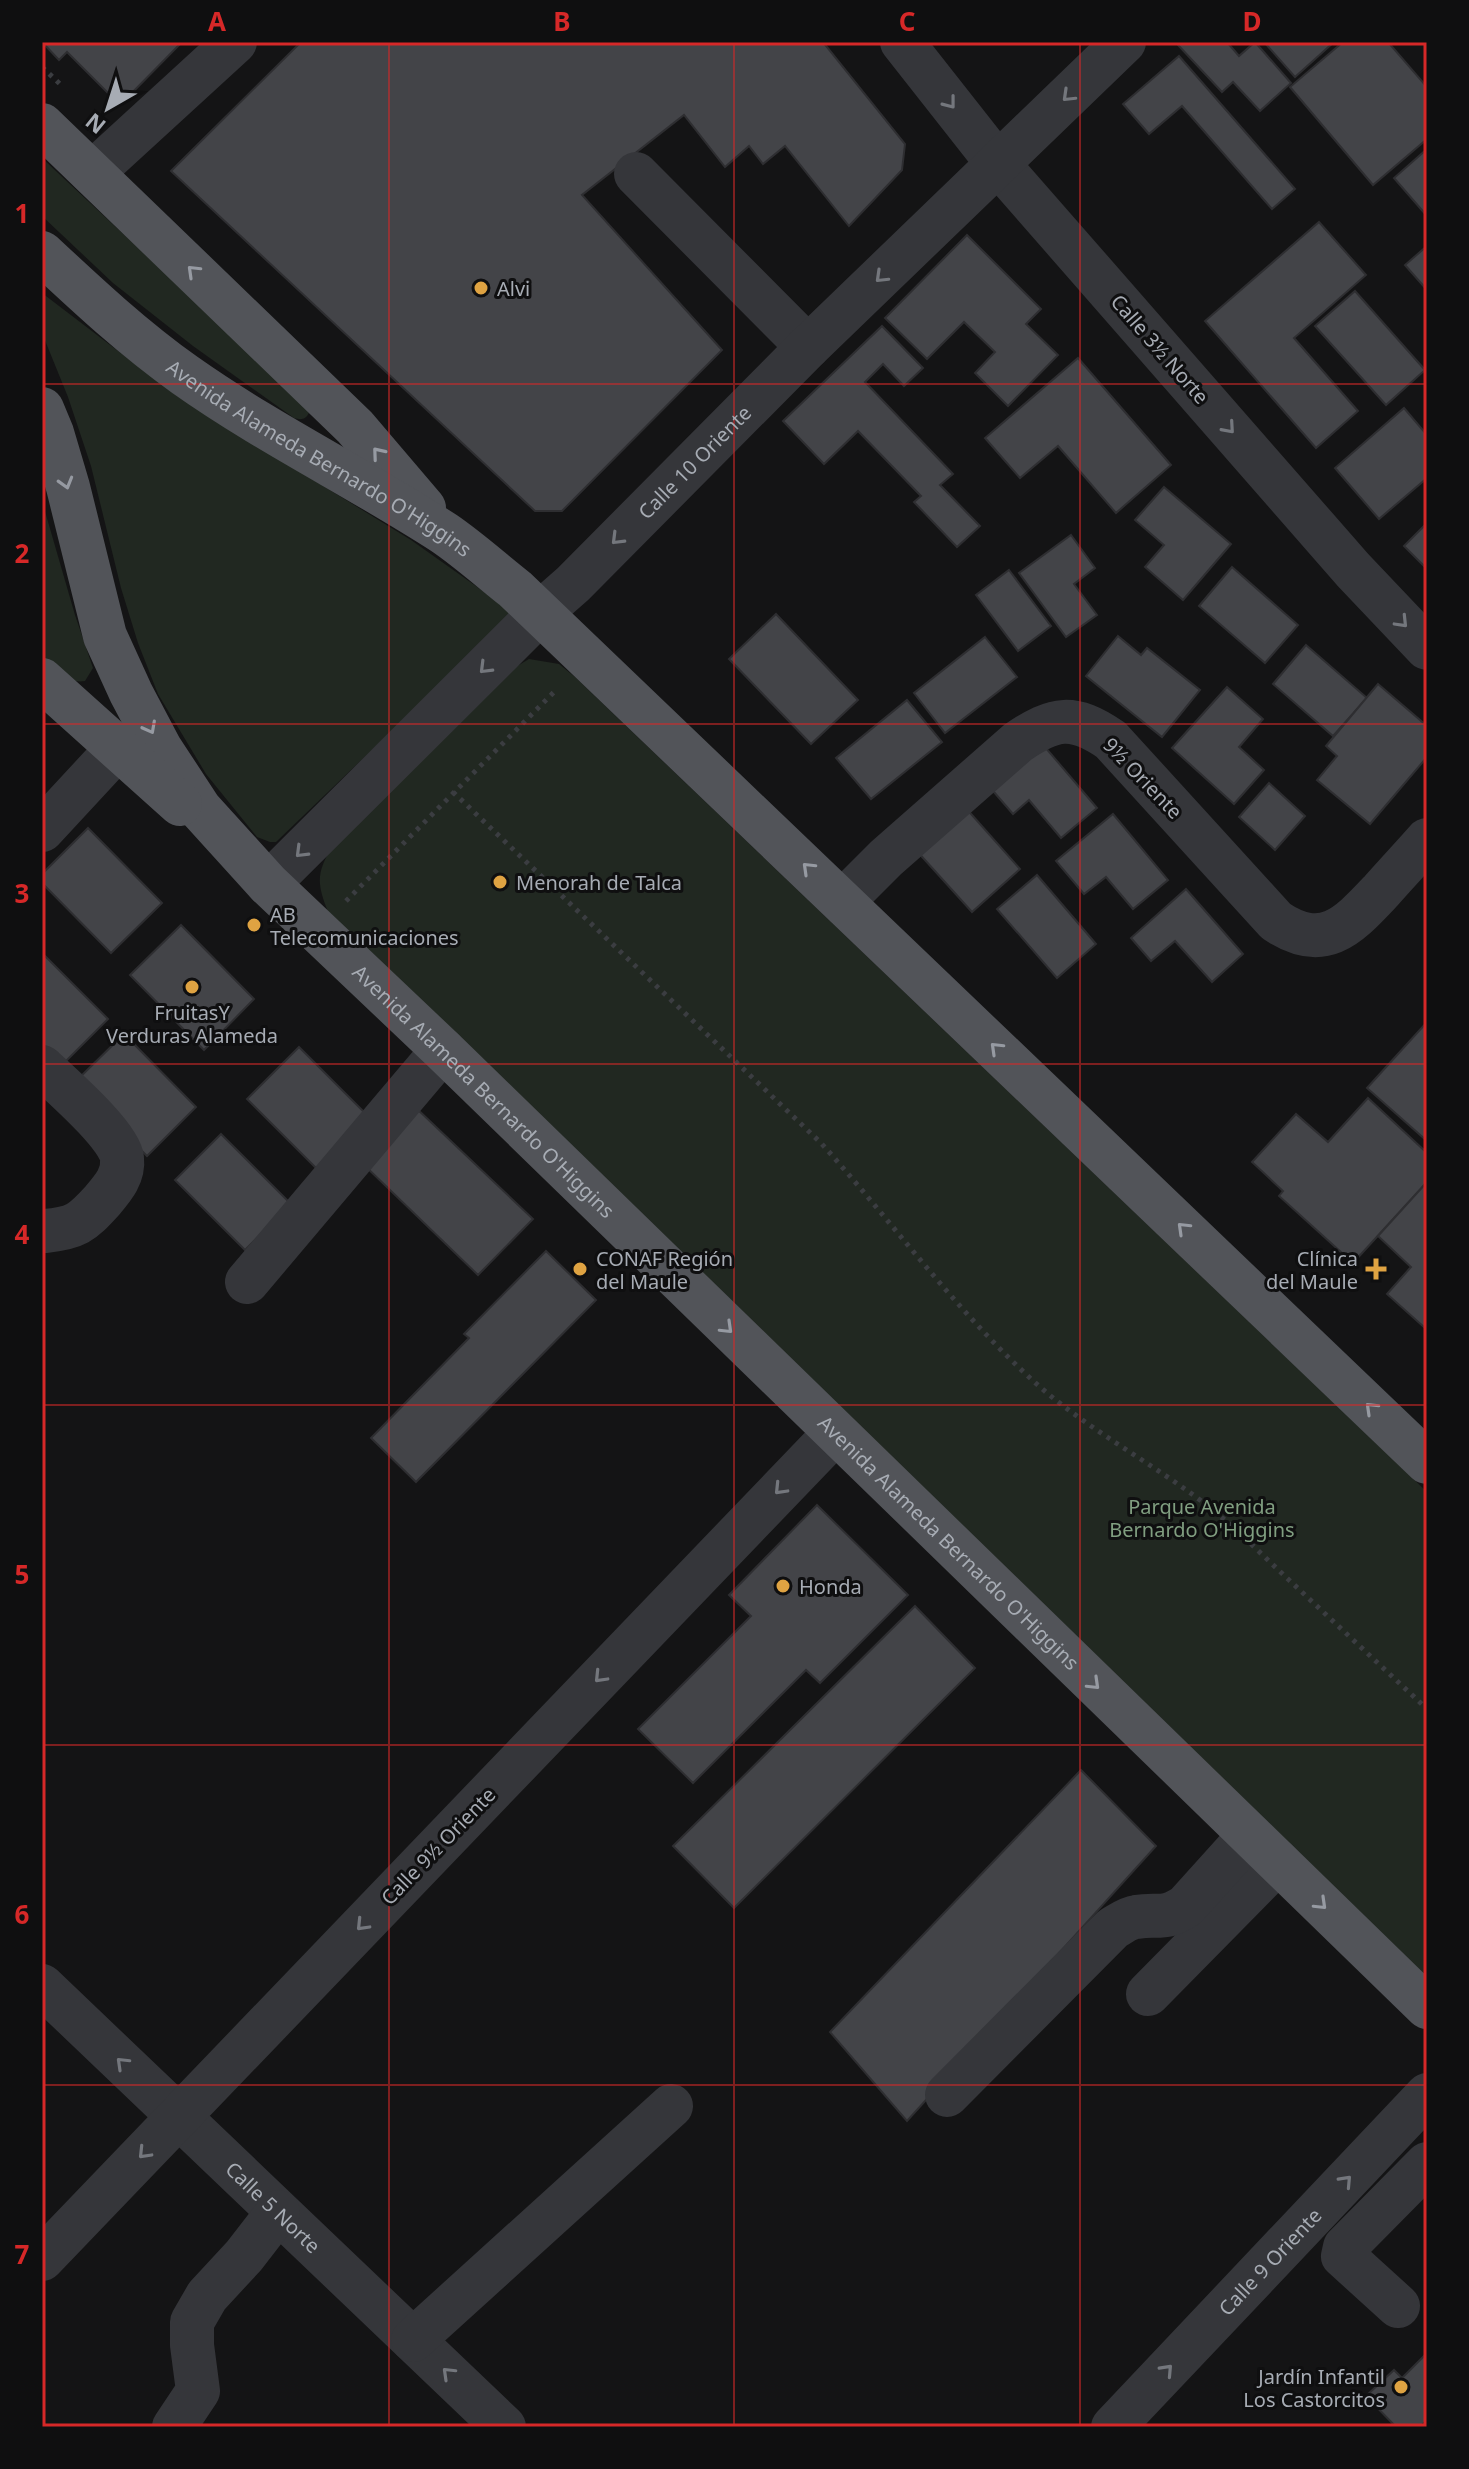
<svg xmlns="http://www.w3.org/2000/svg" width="1469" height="2469" font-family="'Noto Sans',sans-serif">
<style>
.green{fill:#212821}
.building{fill:#434448;stroke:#2e2e31;stroke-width:2}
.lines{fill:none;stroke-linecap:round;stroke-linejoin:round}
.path{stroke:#3b3d41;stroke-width:5;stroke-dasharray:4 6;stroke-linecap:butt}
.minor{stroke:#35363a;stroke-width:44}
.major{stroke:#525459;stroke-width:44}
.oneway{stroke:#74777d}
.oneway2{stroke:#969aa2}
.grid{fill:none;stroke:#d62828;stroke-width:2;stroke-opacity:0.55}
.poi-dot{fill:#dfa342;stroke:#0f0f10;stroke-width:3}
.labels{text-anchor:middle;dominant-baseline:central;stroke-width:6;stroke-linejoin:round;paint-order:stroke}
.poi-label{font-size:20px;fill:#a7acb4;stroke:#0f0f10;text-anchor:start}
.street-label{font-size:20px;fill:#a7acb4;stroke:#0f0f10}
.park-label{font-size:20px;fill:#809e80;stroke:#0f0f10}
.neatline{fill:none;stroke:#d62828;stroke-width:3}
.grid-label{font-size:26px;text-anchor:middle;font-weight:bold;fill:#d62828}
</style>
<rect width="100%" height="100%" fill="#141415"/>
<g class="green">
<path d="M42,158L305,404L309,413C305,420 301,420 294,418L193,346L113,283L42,216Z"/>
<path d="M42,293L177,396L411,540L511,611L506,621L276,842H270L257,837L206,774L158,694L138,643L121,588L91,466L68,397L42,333Z"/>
<path d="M42,501L75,615L93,668L85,681C65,684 55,669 42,656Z"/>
<path d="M529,659L559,664L575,677L1427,1492V1980L328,912C317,884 316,873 332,847L509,671Z"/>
</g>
<g class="building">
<path d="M42,42H182L120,105L67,52L59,60Z"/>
<path d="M301,42H823L905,144L902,170L849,226L785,146L763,164L749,146L725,167L684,115L582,195L722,350L562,511H535L171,171Z"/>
<path d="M1181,42H1227L1239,56L1255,42L1291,83L1260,111L1233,82L1222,92L1178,45Z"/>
<path d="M1264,42H1334L1295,77Z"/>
<path d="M1343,42H1388L1427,87V139L1373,185L1290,87Z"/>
<path d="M1179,56L1295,189L1272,209L1182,106L1149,134L1123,104Z"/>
<path d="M1427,149V216L1394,178Z"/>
<path d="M1319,222L1366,275L1294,338L1358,411L1316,448L1205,321Z"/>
<path d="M967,235L1041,309L1026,324L1058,355L1008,406L975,373L995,352L964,322L927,359L885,318Z"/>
<path d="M1427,246V290L1405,265Z"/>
<path d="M1355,291L1425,370L1386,405L1315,326Z"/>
<path d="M882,326L923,368L904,386L883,364L865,382L953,474L940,485L980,526L957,547L914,502L921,496L858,431L824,464L783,421Z"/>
<path d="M1078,358L1171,465L1116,513L1058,446L1020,478L985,438Z"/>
<path d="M1404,408L1427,435V478L1379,519L1335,468Z"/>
<path d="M1164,487L1231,544L1183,600L1145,567L1164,545L1135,520Z"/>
<path d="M1427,523V569L1404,546Z"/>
<path d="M1071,535L1095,568L1074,584L1097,615L1066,637L1019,573Z"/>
<path d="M1232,567L1298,625L1265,663L1199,606Z"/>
<path d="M1009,570L1051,626L1018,651L976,595Z"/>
<path d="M776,614L858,700L811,744L729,659Z"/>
<path d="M1118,636L1141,655L1147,648L1200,690L1162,737L1086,676Z"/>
<path d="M985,637L1017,677L945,733L914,693Z"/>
<path d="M1306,645L1367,698L1333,736L1273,684Z"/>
<path d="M1378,684L1427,726V757L1370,824L1317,780L1337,756L1326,746Z"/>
<path d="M1227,687L1263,719L1239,747L1264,770L1234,804L1172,748Z"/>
<path d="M907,700L942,742L871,799L836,758Z"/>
<path d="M1039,740L1097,808L1061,838L1029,800L1013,814L987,784Z"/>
<path d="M1269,783L1305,816L1275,850L1239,817Z"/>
<path d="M964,806L1020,869L972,912L915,849Z"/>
<path d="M1113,814L1168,880L1133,909L1106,877L1084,894L1056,861Z"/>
<path d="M88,828L162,903L111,953L42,883V874Z"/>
<path d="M1037,875L1096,944L1057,978L997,909Z"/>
<path d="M1186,889L1243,954L1212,982L1175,941L1151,961L1131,938Z"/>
<path d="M181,925L254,999L204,1050L130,975Z"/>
<path d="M42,953L108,1019L60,1067L42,1050Z"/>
<path d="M1427,1022V1141L1367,1088Z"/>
<path d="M124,1034L196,1107L147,1156L74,1083Z"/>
<path d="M299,1047L375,1123L323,1175L247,1099Z"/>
<path d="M1368,1098L1427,1153V1182L1353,1263L1279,1196L1283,1191L1252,1162L1296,1114L1328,1142Z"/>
<path d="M415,1107L533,1219L478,1275L362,1163Z"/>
<path d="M221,1134L291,1204L245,1250L175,1180Z"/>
<path d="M1427,1182V1325L1425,1328L1387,1294L1411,1267L1378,1236Z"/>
<path d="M546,1251L596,1300L416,1482L371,1438L469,1338L464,1334Z"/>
<path d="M817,1505L908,1595L820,1683L806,1670L693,1783L638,1729L751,1616L729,1595Z"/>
<path d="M915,1606L975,1668L734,1908L673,1846Z"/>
<path d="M1081,1770L1156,1846L907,2121L830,2032Z"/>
<path d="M1427,2353V2420L1420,2427H1396L1366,2396L1394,2370L1402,2378Z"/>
</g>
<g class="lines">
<g class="path">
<path d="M42,67L60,84"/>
<path d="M453,792L821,1143C894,1224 958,1314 1040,1387C1091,1431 1150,1462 1204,1503C1234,1526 1261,1554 1289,1580C1335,1623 1381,1666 1427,1709"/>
<path d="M346,901L556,690"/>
</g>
<g class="minor">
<path d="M902,42L998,164L1353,570L1427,648"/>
<path d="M92,173L235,42"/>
<path d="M636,174L808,347"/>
<path d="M42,830L117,749"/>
<path id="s1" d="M268,884L540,613L573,584L808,347L1124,42"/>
<path d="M843,901L886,858L1018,742C1055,717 1073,714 1111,740L1276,921C1324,953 1348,926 1381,891C1396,874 1412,857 1427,840"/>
<path d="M42,1067C60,1084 120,1136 122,1158C124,1176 113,1188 102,1201C82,1223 76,1228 45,1231"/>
<path d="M247,1282L443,1050"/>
<path id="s2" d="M42,1986L504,2427"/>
<path d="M1148,1994L1278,1862"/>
<path d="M947,2095L1113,1928C1120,1924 1128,1918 1136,1917C1158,1913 1164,1921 1186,1906L1250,1835"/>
<path d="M42,2259L835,1433"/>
<path d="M1398,2306L1343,2256L1345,2247L1427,2164"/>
<path d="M413,2340L671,2106"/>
<path d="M174,2427L198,2391L192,2345V2322L207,2296L244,2256L278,2212"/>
<path id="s3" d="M1113,2427L1427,2095"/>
</g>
<g class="major">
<path d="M42,125L355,427L424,508"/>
<path id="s4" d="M42,253C88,296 133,338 185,375C267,433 359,478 444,533C469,550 492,571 515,589L1427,1462"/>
<path id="s5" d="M42,409L52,433L68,487L105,636L131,693L160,748L200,809L268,884L443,1050L1427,2007"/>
<path d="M42,680L180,804"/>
</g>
</g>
<defs><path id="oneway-chevron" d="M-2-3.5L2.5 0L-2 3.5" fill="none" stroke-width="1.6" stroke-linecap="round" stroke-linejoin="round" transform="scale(2)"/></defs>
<g class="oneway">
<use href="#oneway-chevron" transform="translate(1068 96) rotate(136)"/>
<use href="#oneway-chevron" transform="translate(950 103) rotate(52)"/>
<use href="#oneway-chevron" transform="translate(881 277) rotate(136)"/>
<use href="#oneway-chevron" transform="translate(1229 428) rotate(49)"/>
<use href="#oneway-chevron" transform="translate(617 539) rotate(135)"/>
<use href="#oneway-chevron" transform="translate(1402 622) rotate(46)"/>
<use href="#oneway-chevron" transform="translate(485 668) rotate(135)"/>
<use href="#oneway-chevron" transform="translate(301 852) rotate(135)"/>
<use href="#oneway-chevron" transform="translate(780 1489) rotate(134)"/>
<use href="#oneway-chevron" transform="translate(600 1677) rotate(134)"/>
<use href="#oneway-chevron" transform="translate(362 1925) rotate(134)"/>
<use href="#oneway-chevron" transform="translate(122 2063) rotate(-136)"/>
<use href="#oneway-chevron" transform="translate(144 2153) rotate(134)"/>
<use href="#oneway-chevron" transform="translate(1346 2181) rotate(-47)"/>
<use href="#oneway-chevron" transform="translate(1167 2370) rotate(-47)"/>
<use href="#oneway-chevron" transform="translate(448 2373) rotate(-136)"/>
</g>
<g class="oneway2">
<use href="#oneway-chevron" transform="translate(193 271) rotate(-136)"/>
<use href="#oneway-chevron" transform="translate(378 453) rotate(-130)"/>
<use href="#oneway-chevron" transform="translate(66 483) rotate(74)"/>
<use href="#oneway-chevron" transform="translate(150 728) rotate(62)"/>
<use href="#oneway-chevron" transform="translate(808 868) rotate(-136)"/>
<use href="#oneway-chevron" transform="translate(996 1048) rotate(-136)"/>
<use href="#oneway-chevron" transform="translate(1183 1228) rotate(-136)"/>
<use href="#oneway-chevron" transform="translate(727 1328) rotate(44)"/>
<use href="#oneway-chevron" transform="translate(1371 1408) rotate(-136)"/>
<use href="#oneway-chevron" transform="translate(1094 1684) rotate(44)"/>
<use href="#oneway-chevron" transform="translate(1321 1904) rotate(44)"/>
</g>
<path class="grid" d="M389,42V2427M734,42V2427M1080,42V2427M42,384H1427M42,724H1427M42,1064H1427M42,1405H1427M42,1745H1427M42,2085H1427"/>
<g class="poi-dot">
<circle cx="481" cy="288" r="8"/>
<circle cx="500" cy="882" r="8"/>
<circle cx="254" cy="925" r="8"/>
<circle cx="192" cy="987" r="8"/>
<circle cx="580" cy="1269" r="8"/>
<path d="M1372 1257h8v8h8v8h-8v8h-8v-8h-8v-8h8z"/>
<circle cx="783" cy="1586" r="8"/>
<circle cx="1401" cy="2387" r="8"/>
</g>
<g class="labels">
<g class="poi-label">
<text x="497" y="288">Alvi</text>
<text x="516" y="882">Menorah de Talca</text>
<text x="270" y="914">AB<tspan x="270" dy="23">Telecomunicaciones</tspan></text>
<text x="192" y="1012" text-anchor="middle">FruitasY<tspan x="192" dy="23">Verduras Alameda</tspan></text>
<text x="596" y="1258">CONAF Región<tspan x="596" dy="23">del Maule</tspan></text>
<text x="1358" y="1258" text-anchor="end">Clínica<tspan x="1358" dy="23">del Maule</tspan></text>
<text x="799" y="1586">Honda</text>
<text x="1385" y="2376" text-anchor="end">Jardín Infantil<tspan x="1385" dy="23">Los Castorcitos</tspan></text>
</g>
<g class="street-label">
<text transform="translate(1160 349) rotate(49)">Calle 3½ Norte</text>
<text stroke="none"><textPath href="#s4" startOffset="346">Avenida Alameda Bernardo O'Higgins</textPath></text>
<text stroke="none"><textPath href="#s1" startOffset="600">Calle 10 Oriente</textPath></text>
<text transform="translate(1143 778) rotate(46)">9½ Oriente</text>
<text stroke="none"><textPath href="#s5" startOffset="834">Avenida Alameda Bernardo O'Higgins</textPath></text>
<text stroke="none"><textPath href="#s5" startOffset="1482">Avenida Alameda Bernardo O'Higgins</textPath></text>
<text transform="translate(438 1846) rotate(-46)">Calle 9½ Oriente</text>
<text stroke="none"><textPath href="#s2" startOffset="320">Calle 5 Norte</textPath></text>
<text stroke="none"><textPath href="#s3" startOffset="228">Calle 9 Oriente</textPath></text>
</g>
<g class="park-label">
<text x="1202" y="1506">Parque Avenida<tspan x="1202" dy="23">Bernardo O'Higgins</tspan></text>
</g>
</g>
<rect width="1469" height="2469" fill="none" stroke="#0f0f10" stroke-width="88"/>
<g transform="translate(108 108) rotate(219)" stroke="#0f0f10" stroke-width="6" paint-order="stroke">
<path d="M0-6L14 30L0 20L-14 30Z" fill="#a7acb4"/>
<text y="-12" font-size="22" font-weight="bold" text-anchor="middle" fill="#a7acb4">N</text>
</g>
<rect x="44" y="44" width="1381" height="2381" class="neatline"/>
<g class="grid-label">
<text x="217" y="31">A</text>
<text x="562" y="31">B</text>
<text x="907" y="31">C</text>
<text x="1252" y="31">D</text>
<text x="22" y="223">1</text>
<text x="22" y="563">2</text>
<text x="22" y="903">3</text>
<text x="22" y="1244">4</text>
<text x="22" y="1584">5</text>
<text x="22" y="1924">6</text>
<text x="22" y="2264">7</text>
</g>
</svg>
